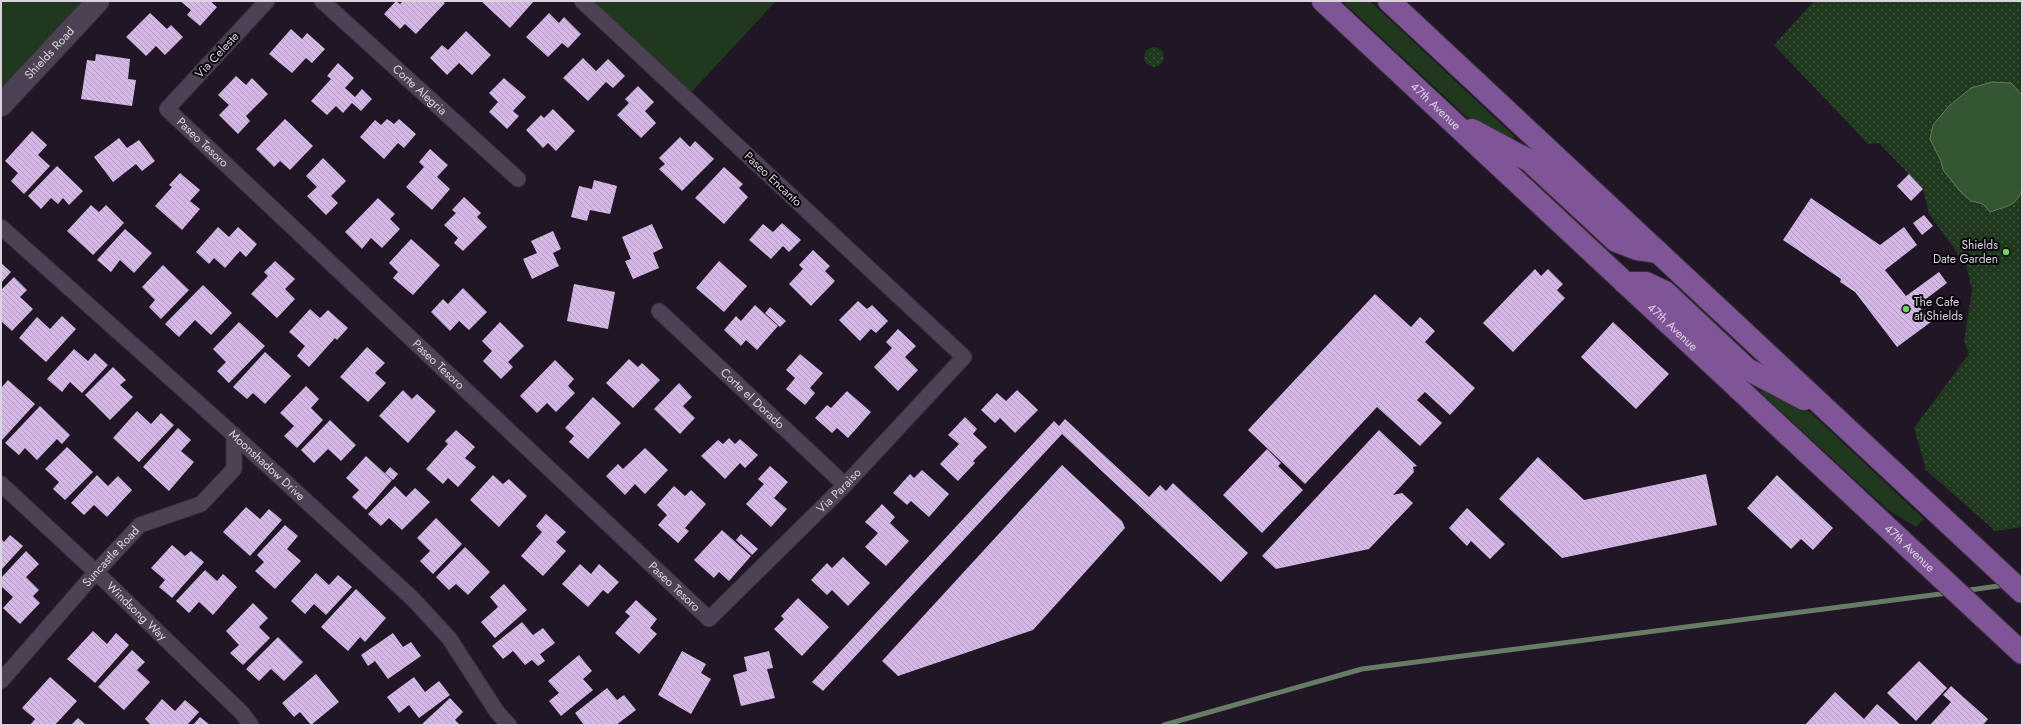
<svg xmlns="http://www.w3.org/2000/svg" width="2023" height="726" font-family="Jost,sans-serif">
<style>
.green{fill:#20381e}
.garden{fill:url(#garden-dots)}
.water{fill:#345630;stroke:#667c64}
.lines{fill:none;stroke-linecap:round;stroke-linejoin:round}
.stream{stroke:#667c64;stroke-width:5}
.building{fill:url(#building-back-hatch)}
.street-casing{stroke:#38313d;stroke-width:17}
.secondary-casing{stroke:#38313d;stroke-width:24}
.primary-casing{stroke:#38313d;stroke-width:24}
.street{stroke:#4d4254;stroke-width:15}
.secondary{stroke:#4d4254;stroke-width:22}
.primary{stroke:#805597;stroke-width:22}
.poi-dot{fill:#6dd361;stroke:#08050a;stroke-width:1.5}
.labels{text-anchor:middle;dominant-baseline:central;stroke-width:4;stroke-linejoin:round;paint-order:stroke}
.street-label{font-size:12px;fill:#dbd4df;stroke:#08050a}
.poi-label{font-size:12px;fill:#dbd4df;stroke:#08050a;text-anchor:end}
</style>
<defs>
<pattern id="garden-dots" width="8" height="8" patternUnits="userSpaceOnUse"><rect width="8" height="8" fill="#20381e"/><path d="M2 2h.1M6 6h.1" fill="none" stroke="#40543e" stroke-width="1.8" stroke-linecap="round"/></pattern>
<pattern id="building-back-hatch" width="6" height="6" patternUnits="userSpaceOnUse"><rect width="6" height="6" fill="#d5b7e6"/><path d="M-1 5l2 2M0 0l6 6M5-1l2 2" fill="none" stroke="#b099bd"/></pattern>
</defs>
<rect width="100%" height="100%" fill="#201626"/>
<g class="green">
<path d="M1,1H98L1,95Z"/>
<path d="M582,1H776L686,98Z"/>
<path d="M1342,1H1370L1515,137L1510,143L1469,119Z"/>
<path d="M1765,387L1810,412L1924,519L1916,527L1888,510L1760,392Z"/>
</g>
<g class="garden">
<path d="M1814,1H2022V527L1995,531L1926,470L1914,428L1969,354L1964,341L1972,290L1966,265L1929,214L1923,189L1879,143L1868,144L1774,45Z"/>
<circle cx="1154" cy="57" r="10"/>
</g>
<path class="water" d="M1992,82L2011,83L2022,95V188C2018,206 2007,206 1990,212L1983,204L1971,201L1959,190L1943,170L1941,161L1930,139L1933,125L1949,106L1971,88Z"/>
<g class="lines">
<g class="stream">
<path d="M1963,591L2005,585"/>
<path d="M1164,725L1362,669L1948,593"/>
</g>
</g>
<g class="building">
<path d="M180,1H210L217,7L200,26L187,15L191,10Z"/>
<path d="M396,1L400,4L403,1H442L445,3L416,34L405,24L400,29L384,14Z"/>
<path d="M481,1H534L510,28Z"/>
<path d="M150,13L167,29L171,25L183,37L165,55L156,46L146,56L126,37Z"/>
<path d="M549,13L559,23L564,17L581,34L568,48L562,43L548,57L526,37Z"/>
<path d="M291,29L302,39L307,33L325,49L312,63L306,58L292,73L269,54Z"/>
<path d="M466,31L491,55L472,75L459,63L447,75L430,58L442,45L448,50Z"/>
<path d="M96,54L130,59L128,79L136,80L132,106L81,99L87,60L95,61Z"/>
<path d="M583,58L596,71L608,59L625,76L613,88L606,82L588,101L563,78Z"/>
<path d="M338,63L354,78L345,88L355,97L362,89L372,99L361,111L352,103L343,113L336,106L327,115L311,101L331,79L327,76Z"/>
<path d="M236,76L246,85L252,78L268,94L246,116L250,121L238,134L219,115L229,105L218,95Z"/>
<path d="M504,78L526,97L513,111L519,116L507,129L489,112L498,102L489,93Z"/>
<path d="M638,86L654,102L645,111L656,123L641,138L617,115L629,103L625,99Z"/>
<path d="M553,109L575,131L556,151L548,143L543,148L526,130L541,115L544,118Z"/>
<path d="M285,119L313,146L290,170L280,161L274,167L256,149Z"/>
<path d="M387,119L394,124L399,119L416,134L404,148L398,143L384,159L360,137L375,120L381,125Z"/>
<path d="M32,131L47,145L38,155L50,166L24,194L11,181L18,173L5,161Z"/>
<path d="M680,137L690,147L695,141L714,159L682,191L659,169L665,164L659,158Z"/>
<path d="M119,138L127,148L139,140L155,161L142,171L136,164L113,182L94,157Z"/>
<path d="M430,149L448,165L437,177L450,189L432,210L406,187L424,167L419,162Z"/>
<path d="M323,158L346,181L331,196L338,203L326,215L307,196L317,187L306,176Z"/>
<path d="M57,166L83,191L69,205L63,198L58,204L51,198L41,209L28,196Z"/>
<path d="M724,167L743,184L739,188L748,197L724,224L695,198Z"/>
<path d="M180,173L200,190L190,201L200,209L182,230L155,206L172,187L169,185Z"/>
<path d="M1909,174L1923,189L1911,201L1897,186Z"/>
<path d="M594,180L617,186L610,214L590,210L587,221L571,217L579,186L592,189Z"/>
<path d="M464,197L481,213L477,217L487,227L463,251L454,243L458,238L444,225L456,213L452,210Z"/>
<path d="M378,198L395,214L390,219L400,229L382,248L371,238L362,249L345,232Z"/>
<path d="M1811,198L1880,245L1904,227L1917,245L1885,270L1906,296L1939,272L1947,283L1918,305L1931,322L1897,347L1855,292L1840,282L1841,279L1783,240Z"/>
<path d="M91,205L99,212L106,205L124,223L93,255L67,231Z"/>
<path d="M1924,215L1933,226L1922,235L1913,223Z"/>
<path d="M782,223L801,240L789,252L783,246L771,259L749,240L763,224L773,232Z"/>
<path d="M652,224L663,248L653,253L659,268L633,279L625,261L631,259L622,237Z"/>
<path d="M218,227L229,237L238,227L257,244L246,257L240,251L225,268L214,258L209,264L196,252Z"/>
<path d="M125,229L152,253L134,273L120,260L111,272L97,260Z"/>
<path d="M553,231L561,249L553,253L559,266L532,279L523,259L537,253L531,241Z"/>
<path d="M411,239L440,265L413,295L393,278L398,272L389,263Z"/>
<path d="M813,250L830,266L825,271L835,281L811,306L789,284L803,269L799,265Z"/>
<path d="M275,261L295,279L285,289L295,299L277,318L251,294L268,276L264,272Z"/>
<path d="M719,261L747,286L724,312L696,288Z"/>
<path d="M1,263L11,272L1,283Z"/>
<path d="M163,265L189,290L161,319L149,307L155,300L142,287Z"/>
<path d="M1535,269L1541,276L1548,269L1563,284L1557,290L1565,298L1513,352L1483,323Z"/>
<path d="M14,277L27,290L20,297L33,309L12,331L1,321V290Z"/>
<path d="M574,284L615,292L608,329L567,321Z"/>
<path d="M203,285L232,313L211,335L195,320L179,337L165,324Z"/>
<path d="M463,288L487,312L469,330L459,321L450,331L431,312L443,299L448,304Z"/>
<path d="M1375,294L1411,327L1420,317L1435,331L1425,342L1475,388L1450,415L1425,392L1417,400L1442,423L1420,446L1377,407L1305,484L1248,430Z"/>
<path d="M858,301L867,309L872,305L888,321L876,333L871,329L860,341L839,320Z"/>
<path d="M755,305L778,326L757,350L746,340L741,346L724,330L736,316L741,321Z"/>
<path d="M770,307L786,321L780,327L765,313Z"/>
<path d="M310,309L320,318L328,310L348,328L337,340L335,338L309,367L297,356L305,346L289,332Z"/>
<path d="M62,316L76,329L46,362L19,338L37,317L50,329Z"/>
<path d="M239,322L265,346L229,383L217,371L226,362L213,349Z"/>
<path d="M500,322L524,346L508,362L513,367L501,379L483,361L492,351L482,341Z"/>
<path d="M1613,322L1669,374L1636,409L1581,357Z"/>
<path d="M898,329L916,346L905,357L918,370L898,391L874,367L892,348L886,342Z"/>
<path d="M367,347L385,363L375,373L386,383L368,402L340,377Z"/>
<path d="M74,349L88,361L95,353L108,365L82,393L70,382L62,392L47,379Z"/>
<path d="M265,352L291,376L265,404L253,393L247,399L233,387Z"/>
<path d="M800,354L823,373L810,388L815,393L805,405L786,389L795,378L786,370Z"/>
<path d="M629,359L638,367L642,363L660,380L633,408L606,383Z"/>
<path d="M555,360L574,379L568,386L575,393L556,412L547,403L537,413L520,396Z"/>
<path d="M113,367L126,380L120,385L133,397L110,420L85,395Z"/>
<path d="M8,380L35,404L1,441V388Z"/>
<path d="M679,383L692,397L683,406L695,418L680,434L654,409Z"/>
<path d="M306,386L319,399L311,408L323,420L297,448L284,436L294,426L280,413Z"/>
<path d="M403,390L412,399L417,394L436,411L408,443L379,416Z"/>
<path d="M1017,390L1038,410L1015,433L1000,418L995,423L981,410L997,393L1006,401Z"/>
<path d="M847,391L871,412L848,438L837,428L832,433L815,418L827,405L831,408Z"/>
<path d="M593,397L621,423L588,459L569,442L574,436L565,428Z"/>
<path d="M40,406L70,435L62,444L57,439L37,460L25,448L19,455L5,443Z"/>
<path d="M137,411L151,424L161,413L174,425L139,462L113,438Z"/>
<path d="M965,417L977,429L973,434L987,447L973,461L975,463L958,481L940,464L959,444L948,435Z"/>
<path d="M1065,419L1149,497L1160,485L1166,491L1173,483L1248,553L1221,582L1062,434L823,691L812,682L1054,421L1059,426Z"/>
<path d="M330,420L356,445L341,461L328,449L314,463L301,450Z"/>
<path d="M178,428L191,440L181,451L194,462L169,491L143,467Z"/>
<path d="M456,430L475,447L465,458L476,467L458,487L448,478L443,484L426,469L448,444L445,441Z"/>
<path d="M1379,430L1417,466L1413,467L1414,472L1393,495L1402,493L1413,503L1369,549L1276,569L1262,556Z"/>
<path d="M729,438L735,444L740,439L758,455L745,468L740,463L725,479L701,456L718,440L723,444Z"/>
<path d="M67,447L93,472L65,500L53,489L59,482L45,469Z"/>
<path d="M645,448L668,470L645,494L635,484L625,495L606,476L618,464L623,469Z"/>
<path d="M1267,449L1281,463L1278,466L1303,490L1262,533L1223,495Z"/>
<path d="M366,456L392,480L366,510L352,497L359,490L346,478Z"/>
<path d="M1538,457L1584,500L1706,474L1717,525L1562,558L1499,499Z"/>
<path d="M1062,465L1122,521L1125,528L1033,630L898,676L882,661Z"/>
<path d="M770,466L788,482L774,498L787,509L771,527L746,504L764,484L758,479Z"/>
<path d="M390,467L398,474L393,480L385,473Z"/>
<path d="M922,470L949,494L929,517L911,501L907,505L893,493L910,474L914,478Z"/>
<path d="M97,475L108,486L118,476L132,490L107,517L94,505L84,515L71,503Z"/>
<path d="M493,475L503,484L509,479L527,496L499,527L470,500Z"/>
<path d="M1777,475L1833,528L1813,550L1801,539L1791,549L1747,508Z"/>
<path d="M395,486L406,497L415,488L430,502L402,530L389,518L381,526L368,514Z"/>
<path d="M674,486L685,496L691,490L706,504L685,528L689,531L678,543L658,525L667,515L657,505Z"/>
<path d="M882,504L895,517L890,523L909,541L886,566L865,547L878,533L865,522Z"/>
<path d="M246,507L260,519L269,509L282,520L250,556L223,532Z"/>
<path d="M1467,508L1505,544L1490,559L1471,541L1467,546L1449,528Z"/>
<path d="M546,514L566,532L556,542L566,551L543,576L521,556L542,532L536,526Z"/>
<path d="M436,518L462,544L433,574L420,561L430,551L417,538Z"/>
<path d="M285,525L298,536L287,549L301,561L275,589L255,571L264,562L257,555Z"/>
<path d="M722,530L751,556L729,581L719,572L714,578L694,560Z"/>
<path d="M741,534L758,549L752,555L736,540Z"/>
<path d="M10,535L23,546L1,570V539L4,542Z"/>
<path d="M172,545L185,556L191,551L204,562L172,598L159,587L165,580L151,568Z"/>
<path d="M465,547L490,572L468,595L456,584L449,590L436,577Z"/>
<path d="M26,551L39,564L26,577L39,590L33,596L40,603L20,624L3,608L13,597L1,586V578Z"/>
<path d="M843,557L870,583L848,606L832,590L827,595L811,580L827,563L832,568Z"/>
<path d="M580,564L591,574L599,564L619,582L608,594L603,590L588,607L562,584Z"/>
<path d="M205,570L217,581L223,574L237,587L213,615L199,602L189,613L176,601Z"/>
<path d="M316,573L329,585L338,575L352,587L326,615L314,604L305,614L291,601Z"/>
<path d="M504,584L527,610L495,638L481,622L498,607L490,597Z"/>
<path d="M356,589L386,618L365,642L360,637L348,651L321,627Z"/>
<path d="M798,598L829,627L802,656L774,629L784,619L781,616Z"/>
<path d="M636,600L657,619L650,628L657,634L639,654L615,633L630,616L625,612Z"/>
<path d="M253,603L268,618L259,627L270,638L243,665L230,653L239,645L226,631Z"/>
<path d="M522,622L533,635L543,628L555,643L540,654L545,661L538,666L532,660L525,665L513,651L503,659L492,646Z"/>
<path d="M93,631L107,644L116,633L129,645L95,683L67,659Z"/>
<path d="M393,633L403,647L411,642L421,656L388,679L375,661L368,666L361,655Z"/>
<path d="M278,637L303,662L284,681L271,669L259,681L246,669Z"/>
<path d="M132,650L145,662L137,670L150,682L124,710L98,687Z"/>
<path d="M682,651L706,664L701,673L711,679L691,714L658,695Z"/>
<path d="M769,651L773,668L767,669L775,698L741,706L733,675L747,671L744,657Z"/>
<path d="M579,655L592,671L583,679L593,690L561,716L549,701L559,693L548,681Z"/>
<path d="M1919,661L1947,688L1916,721L1887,693Z"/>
<path d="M316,674L339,702L311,725L300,712L294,717L282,703Z"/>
<path d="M50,677L77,701L55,725H30L35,719L22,708Z"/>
<path d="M414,677L425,692L439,681L450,695L419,718L409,705L399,713L387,697Z"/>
<path d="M1951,686L1988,719L1983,725H1930L1951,702L1943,695Z"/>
<path d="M607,688L617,700L624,695L636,710L616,725H584L575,713Z"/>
<path d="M1835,692L1864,719L1877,704L1901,725H1805Z"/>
<path d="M450,698L463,712L455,720L460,725H421Z"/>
<path d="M162,699L175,711L185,700L199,712L187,725H151L145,719Z"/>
<path d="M200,717L210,725H193Z"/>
<path d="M78,718L86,725H71Z"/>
</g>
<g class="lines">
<defs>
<g id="street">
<path id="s1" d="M267,1L167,109L709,619L845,485L964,357L582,1"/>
<path id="s2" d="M322,1L518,179"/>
<path id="s3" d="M1,227L234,435L412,598L449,638L497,712L509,725"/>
<path id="s4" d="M659,311L845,485"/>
<path id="s5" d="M1,484L96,572L242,713L251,725"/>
<path id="s6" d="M1,681L96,572L140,525L201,504L234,469V435"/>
</g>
<g id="secondary">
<path id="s7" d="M1,105L98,1"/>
</g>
<g id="primary">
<path id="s8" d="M1323,1L2022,653"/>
<path d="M1389,1L2022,592"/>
<path d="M1472,130L1530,161L1616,241L1637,249L1658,252"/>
<path d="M1625,283H1646L1665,292L1747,369L1804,399"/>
</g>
</defs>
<use href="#street" class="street-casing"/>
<use href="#secondary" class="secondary-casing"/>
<use href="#primary" class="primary-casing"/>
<use href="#street" class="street"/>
<use href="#secondary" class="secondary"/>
<use href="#primary" class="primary"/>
</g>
<g class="poi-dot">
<circle cx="2006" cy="252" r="4"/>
<circle cx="1906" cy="309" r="4"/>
</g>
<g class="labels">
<g class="street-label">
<text stroke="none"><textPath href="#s7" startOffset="71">Shields Road</textPath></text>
<text transform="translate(217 55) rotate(-47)">Via Celeste</text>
<text stroke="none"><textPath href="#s2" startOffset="132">Corte Alegria</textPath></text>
<text stroke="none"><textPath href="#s8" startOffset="154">47th Avenue</textPath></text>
<text stroke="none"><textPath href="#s1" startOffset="196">Paseo Tesoro</textPath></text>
<text transform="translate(773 179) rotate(43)">Paseo Encanto</text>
<text stroke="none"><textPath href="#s8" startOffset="478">47th Avenue</textPath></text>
<text stroke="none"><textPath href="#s1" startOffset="520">Paseo Tesoro</textPath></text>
<text stroke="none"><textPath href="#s4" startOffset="128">Corte el Dorado</textPath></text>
<text stroke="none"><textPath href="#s3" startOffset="357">Moonshadow Drive</textPath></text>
<text stroke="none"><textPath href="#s1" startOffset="1074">Via Paraiso</textPath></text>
<text stroke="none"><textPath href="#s8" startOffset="802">47th Avenue</textPath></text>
<text stroke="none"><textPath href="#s6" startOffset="166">Suncastle Road</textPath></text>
<text stroke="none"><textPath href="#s1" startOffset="844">Paseo Tesoro</textPath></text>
<text stroke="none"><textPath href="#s5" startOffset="186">Windsong Way</textPath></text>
</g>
<g class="poi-label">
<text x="1998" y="245">Shields<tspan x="1998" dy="14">Date Garden</tspan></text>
<text x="1914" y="302" text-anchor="start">The Cafe<tspan x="1914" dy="14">at Shields</tspan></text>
</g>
</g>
<rect width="2023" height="726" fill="none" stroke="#dbd4df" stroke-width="4"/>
</svg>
